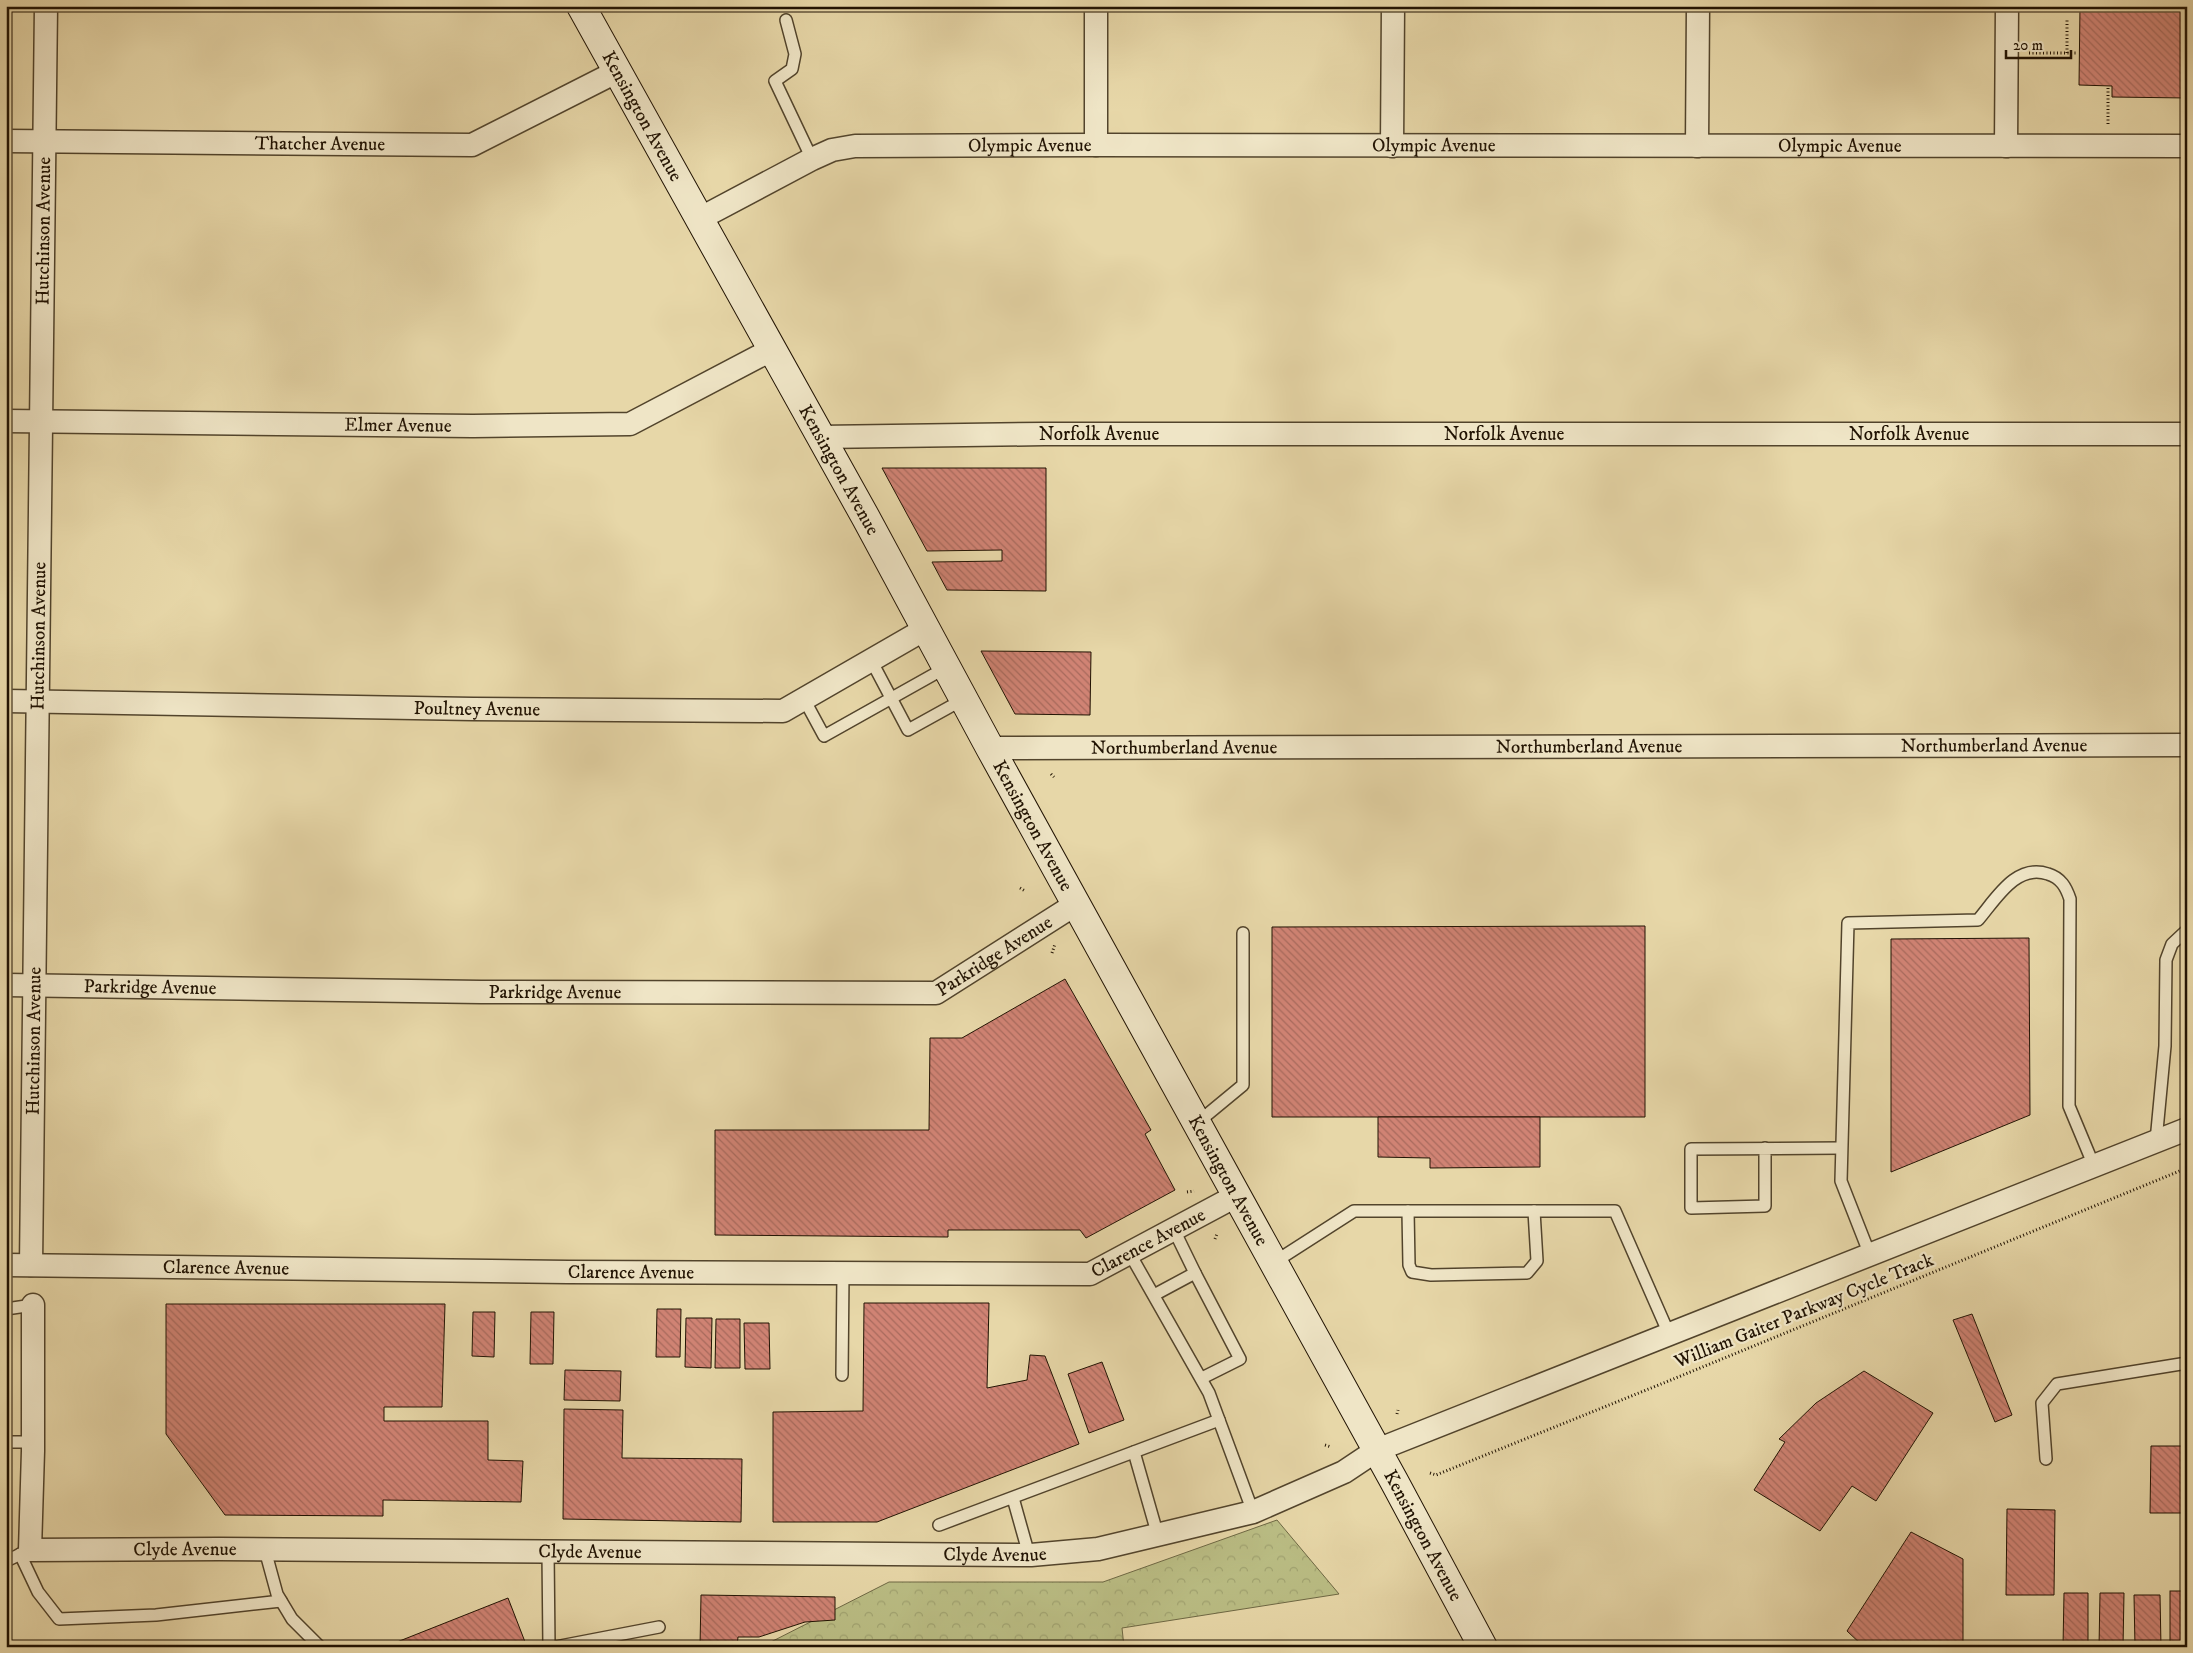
<svg xmlns="http://www.w3.org/2000/svg" width="2193" height="1653" font-family="'IM FELL DW Pica',serif">
<style>
.forest{fill:url(#forest-crowns);stroke:#6e6844}
.building{fill:url(#building-back-hatch);stroke:#211303}
.lines{fill:none;stroke-linecap:round;stroke-linejoin:round}
.lane-casing{stroke:#52442c;stroke-width:14}
.street-casing{stroke:#52442c;stroke-width:25}
.secondary-casing{stroke:#211303;stroke-width:30}
.path{stroke:#211303;stroke-width:3;stroke-dasharray:1 2.5;stroke-linecap:butt}
.lane{stroke:#efe5c6;stroke-width:11}
.street{stroke:#efe5c6;stroke-width:22}
.secondary{stroke:#efe5c6;stroke-width:28}
.labels{text-anchor:middle;dominant-baseline:central;stroke-width:4.5;stroke-linejoin:round;paint-order:stroke}
.street-label{font-size:19px;fill:#211303;stroke:#efe5c6}
</style>
<defs>
<pattern id="forest-crowns" width="20" height="18" patternUnits="userSpaceOnUse" patternTransform="scale(1.25)"><rect width="20" height="18" fill="#babd84"/><path d="M2 6a3 3 0 1 1 6 0M12 15a3 3 0 1 1 6 0" fill="none" stroke="#a0a270"/></pattern>
<pattern id="building-back-hatch" width="6" height="6" patternUnits="userSpaceOnUse" patternTransform="scale(1.25)"><rect width="6" height="6" fill="#d08374"/><path d="M-1 5l2 2M0 0l6 6M5-1l2 2" fill="none" stroke="#a86a5d"/></pattern>
</defs>
<rect width="100%" height="100%" fill="#e7d7a8"/>
<filter id="stains"><feTurbulence type="fractalNoise" baseFrequency=".004" numOctaves="4"/><feColorMatrix values="0 0 0 0 .2 0 0 0 0 .09 0 0 0 0 .02 0 0 0 .5 -.17"/></filter>
<radialGradient id="worn" r=".72"><stop offset=".6" stop-color="#630" stop-opacity="0"/><stop offset="1" stop-color="#630" stop-opacity=".3"/></radialGradient>
<path class="forest" d="M1277,1520L1339,1594L1122,1628L1124,1647H761L889,1582H1103Z"/>
<g class="building">
<path d="M2080,6H2187V98L2112,97V86L2079,85Z"/>
<path d="M882,468H1046V591L947,590L932,562L1002,561V550L927,551Z"/>
<path d="M981,651L1091,652L1090,715L1015,714Z"/>
<path d="M1645,926V1117H1272V927Z"/>
<path d="M2029,938L2030,1115L1891,1172V939Z"/>
<path d="M1065,979L1151,1130L1145,1134L1175,1190L1086,1238L1080,1230H948V1237L715,1235V1130H929L930,1038H962Z"/>
<path d="M1378,1117H1540V1167L1430,1168V1158L1378,1157Z"/>
<path d="M864,1303H989L987,1388L1027,1380L1030,1355L1045,1356L1079,1444L877,1522H773V1412L863,1411Z"/>
<path d="M166,1304H445L442,1407H384V1421H488V1460L523,1461L521,1502L383,1500V1516L225,1515L166,1434Z"/>
<path d="M657,1309H681L680,1357H656Z"/>
<path d="M473,1312H495L494,1357L472,1356Z"/>
<path d="M531,1312H554L553,1364H530Z"/>
<path d="M1972,1314L2012,1415L1995,1422L1953,1320Z"/>
<path d="M686,1318H712L711,1368L685,1367Z"/>
<path d="M716,1319H740V1368H715Z"/>
<path d="M744,1323H769L770,1369H745Z"/>
<path d="M1102,1362L1124,1420L1089,1433L1068,1374Z"/>
<path d="M565,1370L621,1371L620,1401L564,1400Z"/>
<path d="M1864,1371L1933,1413L1876,1501L1852,1486L1820,1531L1754,1490L1785,1442L1779,1439L1816,1403Z"/>
<path d="M564,1409L623,1410L622,1458L742,1459L741,1522L563,1519Z"/>
<path d="M2151,1446H2187V1513H2150Z"/>
<path d="M2007,1509L2055,1510L2054,1595H2006Z"/>
<path d="M1911,1532L1963,1559V1647H1864L1847,1631Z"/>
<rect x="2170" y="1591" width="17" height="56"/>
<path d="M2064,1593H2088V1647H2063Z"/>
<path d="M2100,1593H2124L2123,1647H2099Z"/>
<path d="M701,1595L835,1597V1620L805,1622L759,1637H738L737,1647H700Z"/>
<path d="M2134,1595H2160L2161,1647H2135Z"/>
<path d="M508,1598L527,1647H398L397,1642Z"/>
</g>
<g class="lines">
<defs>
<g id="lane">
<path d="M786,20L795,54L792,69L775,81L812,159"/>
<path d="M871,660L908,730L964,699"/>
<path d="M804,699L824,736L947,667"/>
<path d="M1197,1123L1243,1085V933"/>
<path d="M2156,1141L2165,1046L2166,960L2172,944L2187,930"/>
<path d="M1765,1148V1206L1691,1208V1149L1841,1148"/>
<path d="M1408,1211L1409,1265L1412,1272L1431,1275L1527,1273L1537,1261L1534,1211"/>
<path d="M1174,1230L1195,1273"/>
<path d="M1130,1254L1209,1393L1253,1512"/>
<path d="M1870,1255L1841,1181L1848,923L1978,920C1996,899 2016,863 2048,874C2061,878 2066,887 2070,899L2069,1106L2094,1166"/>
<path d="M1273,1263L1354,1211H1615L1669,1334"/>
<path d="M1154,1295L1195,1273L1240,1359L1202,1378"/>
<path d="M6,1309L33,1305"/>
<path d="M842,1375L843,1273"/>
<path d="M6,1442H33"/>
<path d="M1134,1452L1158,1536"/>
<path d="M2046,1459L2042,1403L2057,1384L2187,1363"/>
<path d="M1013,1498L1029,1555"/>
<path d="M939,1525L1219,1420"/>
<path d="M265,1550L277,1594L292,1619L320,1647"/>
<path d="M548,1552L549,1647"/>
<path d="M20,1554L38,1592L59,1619L156,1615L281,1601"/>
<path d="M6,1561L25,1552"/>
<path d="M555,1647L659,1627"/>
</g>
<g id="street">
<path d="M1096,6V145"/>
<path id="s1" d="M6,141L472,145L616,72"/>
<path d="M1392,146L1393,6"/>
<path d="M1697,146L1698,6"/>
<path d="M2006,146L2007,6"/>
<path id="s2" d="M699,219L812,159L832,150L855,146L1096,145L2187,146"/>
<path id="s3" d="M6,421L473,426L630,424L771,350"/>
<path id="s4" d="M820,437L1044,434H2187"/>
<path id="s5" d="M6,701L473,709L783,711L927,628"/>
<path id="s6" d="M990,748L2187,745"/>
<path id="s7" d="M6,985L481,992L936,993L1076,904"/>
<path id="s8" d="M6,1265L568,1272L1090,1274L1236,1196"/>
<path id="s9" d="M31,1265L46,6"/>
<path id="s10" d="M33,1305V1451L30,1550L219,1549L1031,1555L1098,1549L1253,1512L1344,1472L1377,1450L2187,1129"/>
</g>
<g id="secondary">
<path id="s11" d="M581,6L866,518L990,748L1394,1481L1483,1647"/>
</g>
</defs>
<use href="#lane" class="lane-casing"/>
<use href="#street" class="street-casing"/>
<use href="#secondary" class="secondary-casing"/>
<g class="path">
<path d="M2029,53H2076"/>
<path d="M2067,53V19"/>
<path d="M2108,88V125"/>
<path d="M1051,774L1054,777"/>
<path d="M1020,888L1025,891"/>
<path d="M1052,953L1055,944"/>
<path d="M1187,1192L1194,1191"/>
<path d="M1215,1239L1217,1234"/>
<path d="M1397,1414L1398,1410"/>
<path d="M1325,1445L1331,1447"/>
<path d="M1430,1473L1436,1475L1666,1382L2187,1168"/>
</g>
<use href="#lane" class="lane"/>
<use href="#street" class="street"/>
<use href="#secondary" class="secondary"/>
</g>
<g class="labels">
<g class="street-label">
<text stroke="none"><textPath href="#s11" startOffset="126">Kensington Avenue</textPath></text>
<text stroke="none"><textPath href="#s1" startOffset="314">Thatcher Avenue</textPath></text>
<text stroke="none"><textPath href="#s2" startOffset="348">Olympic Avenue</textPath></text>
<text stroke="none"><textPath href="#s2" startOffset="752">Olympic Avenue</textPath></text>
<text stroke="none"><textPath href="#s2" startOffset="1158">Olympic Avenue</textPath></text>
<text stroke="none"><textPath href="#s9" startOffset="1034">Hutchinson Avenue</textPath></text>
<text stroke="none"><textPath href="#s3" startOffset="392">Elmer Avenue</textPath></text>
<text stroke="none"><textPath href="#s4" startOffset="279">Norfolk Avenue</textPath></text>
<text stroke="none"><textPath href="#s4" startOffset="684">Norfolk Avenue</textPath></text>
<text stroke="none"><textPath href="#s4" startOffset="1089">Norfolk Avenue</textPath></text>
<text stroke="none"><textPath href="#s11" startOffset="531">Kensington Avenue</textPath></text>
<text stroke="none"><textPath href="#s9" startOffset="629">Hutchinson Avenue</textPath></text>
<text stroke="none"><textPath href="#s5" startOffset="471">Poultney Avenue</textPath></text>
<text stroke="none"><textPath href="#s6" startOffset="1004">Northumberland Avenue</textPath></text>
<text stroke="none"><textPath href="#s6" startOffset="194">Northumberland Avenue</textPath></text>
<text stroke="none"><textPath href="#s6" startOffset="599">Northumberland Avenue</textPath></text>
<text stroke="none"><textPath href="#s11" startOffset="936">Kensington Avenue</textPath></text>
<text stroke="none"><textPath href="#s7" startOffset="999">Parkridge Avenue</textPath></text>
<text stroke="none"><textPath href="#s7" startOffset="144">Parkridge Avenue</textPath></text>
<text stroke="none"><textPath href="#s7" startOffset="549">Parkridge Avenue</textPath></text>
<text stroke="none"><textPath href="#s9" startOffset="224">Hutchinson Avenue</textPath></text>
<text stroke="none"><textPath href="#s11" startOffset="1341">Kensington Avenue</textPath></text>
<text stroke="none"><textPath href="#s8" startOffset="1150">Clarence Avenue</textPath></text>
<text stroke="none"><textPath href="#s8" startOffset="220">Clarence Avenue</textPath></text>
<text stroke="none"><textPath href="#s8" startOffset="625">Clarence Avenue</textPath></text>
<text transform="translate(1804 1311) rotate(-22)">William Gaiter Parkway Cycle Track</text>
<text stroke="none"><textPath href="#s11" startOffset="1746">Kensington Avenue</textPath></text>
<text stroke="none"><textPath href="#s10" startOffset="400">Clyde Avenue</textPath></text>
<text stroke="none"><textPath href="#s10" startOffset="805">Clyde Avenue</textPath></text>
<text stroke="none"><textPath href="#s10" startOffset="1210">Clyde Avenue</textPath></text>
</g>
</g>
<rect width="2193" height="1653" fill="none" stroke="#e7d7a8" stroke-width="25"/>
<rect x="8" y="8" width="2178" height="1638" fill="none" stroke="#211303" stroke-width="2.5"/>
<rect x="12" y="12" width="2168" height="1628" fill="none" stroke="#211303"/>
<path d="M2006 50v8h65v-8" fill="none" stroke="#211303" stroke-width="2.5"/>
<text x="2013" y="50" font-size="15" fill="#211303" stroke="#efe5c6" stroke-width="4" paint-order="stroke">20 m</text>
<rect width="100%" height="100%" filter="url(#stains)"/>
<rect width="100%" height="100%" fill="url(#worn)"/>
</svg>
